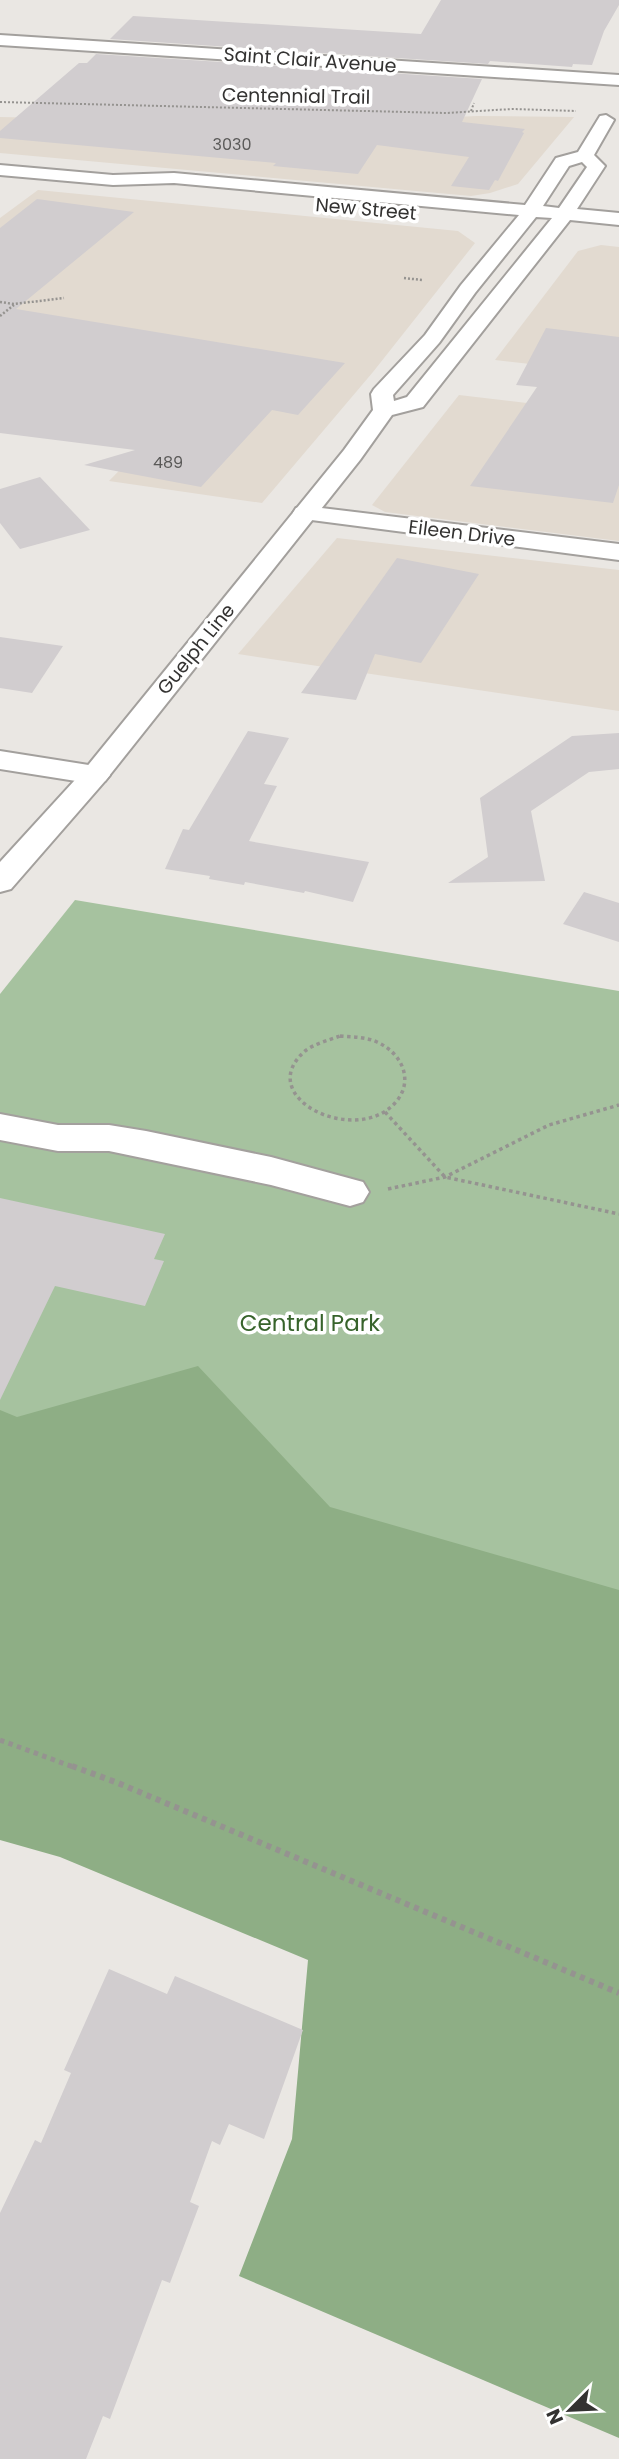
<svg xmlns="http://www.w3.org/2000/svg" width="619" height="2459" font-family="Poppins,sans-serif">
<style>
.built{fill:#e2dad0}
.green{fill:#a6c29f}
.forest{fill:#8eae85}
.building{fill:#d1cdcf}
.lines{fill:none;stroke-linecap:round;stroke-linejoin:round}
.minor-casing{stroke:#a3a09d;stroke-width:4}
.major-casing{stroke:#a3a09d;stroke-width:4}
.path-far4{stroke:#959390;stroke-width:2;stroke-dasharray:2 2;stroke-linecap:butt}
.path-far3{stroke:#959390;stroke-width:2.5;stroke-dasharray:2 2;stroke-linecap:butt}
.path-far2{stroke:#959390;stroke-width:3.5;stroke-dasharray:3.5 3.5;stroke-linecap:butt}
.path-far1{stroke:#959390;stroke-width:5;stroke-dasharray:4.5 4.5;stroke-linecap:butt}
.path{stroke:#959390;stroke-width:6;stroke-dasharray:5 5;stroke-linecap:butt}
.minor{fill:#fff;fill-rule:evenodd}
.major{fill:#fff;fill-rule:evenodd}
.labels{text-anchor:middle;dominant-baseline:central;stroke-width:7;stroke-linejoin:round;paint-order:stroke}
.far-number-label{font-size:16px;fill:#5a5958}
.far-street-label{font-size:19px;fill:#333231;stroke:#fff}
.park-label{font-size:23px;fill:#37632b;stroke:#fff}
</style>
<rect width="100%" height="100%" fill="#eae7e3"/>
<g class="built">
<path d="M477,116L574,117L518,184L490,193L471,196L0,153V117L379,125L391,120Z"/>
<path d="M38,190L458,231L475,243L373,372L262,503L109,481L150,439L0,415V218Z"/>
<path d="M601,245L619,247V374L495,360L578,251Z"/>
<path d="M459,395L619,414V541L385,512L372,505Z"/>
<path d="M337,538L619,570V711L238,654Z"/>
</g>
<path class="green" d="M75,900L619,991V1816L0,1651V994Z"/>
<path class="forest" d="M198,1366L330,1507L619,1590V2438L239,2276L292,2139L308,1960L60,1857L0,1840V1410L17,1417Z"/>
<g class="building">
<path d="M441,0H619V5L604,31L592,65L573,64L572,67L490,61L488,64L110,39L133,16L421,34Z"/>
<path d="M96,54L482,79L462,122L525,129L522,132L524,133L498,181L495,180L489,190L451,186L469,157L377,145L358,174L273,166L276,163L0,138V131L79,63H87Z"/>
<path d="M37,199L134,212L16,309L345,363L298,415L272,410L201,487L84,465L135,450L0,433V228Z"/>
<path d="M546,328L619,337V485L613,503L470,486L537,387L516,385Z"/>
<path d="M40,477L90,530L20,549L0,523V489Z"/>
<path d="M397,558L479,574L421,663L375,654L356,700L301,693Z"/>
<path d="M0,637L63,646L32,693L0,688Z"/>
<path d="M248,731L289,738L264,784L277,786L249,841L369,862L353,902L305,891L304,893L245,882L244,885L209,879L210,876L165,869L183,829L189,830Z"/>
<path d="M619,733V769L589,772L531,811L545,881L448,883L488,857L480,798L572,736Z"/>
<path d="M584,892L619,903V942L563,924Z"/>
<path d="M0,1198L165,1234L154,1259L164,1261L145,1306L55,1286L0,1400Z"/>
<path d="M109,1969L167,1994L175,1976L303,2030L264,2139L229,2124L220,2145L212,2141L190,2202L199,2206L170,2283L162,2280L110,2419L103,2416L86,2459H0V2213L35,2140L41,2143L71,2073L64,2070Z"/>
</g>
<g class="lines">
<defs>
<g id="minor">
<path d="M0,35L619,75V85L0,45Z"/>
<path d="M305,506L619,544V560L296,518L293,513L296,508Z"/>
<path d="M0,751L95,766L105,769L110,775L105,781L95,784L0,769Z"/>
<path d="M0,1114L58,1125H109L146,1131L271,1157L363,1182L369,1192L363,1202L350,1206L271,1185L109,1151H58L0,1140Z"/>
</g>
<path id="major" d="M606,115L614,120L594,155L605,166L577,209L619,213V225L570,220L423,407L392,415L360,460L105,781L11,889L0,892V862L85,769L344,450L373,410L371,394L374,389L425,335L461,285L519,215L174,183L113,185L0,175V165L113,175L174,173L525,205L556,158L578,152L600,116ZM582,162L587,167L559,208L543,206L569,166ZM536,217L552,218L407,397L394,401L393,395L439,343L475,293Z"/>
</defs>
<use href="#minor" class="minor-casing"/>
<use href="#major" class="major-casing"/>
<g class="path-far4">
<path d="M0,102L446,113L512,109L576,111"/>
<path d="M471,111L474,103"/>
</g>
<g class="path-far3">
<path d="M404,278L422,280"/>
<path d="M0,302L14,304L64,298"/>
<path d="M0,316L14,305"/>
</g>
<g class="path-far2">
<path d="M340,1036C353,1037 366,1037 377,1042C402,1053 415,1081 395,1103C355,1147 252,1097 305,1051C314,1044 329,1040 340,1036Z"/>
<path d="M385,1112L445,1177L619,1214"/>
<path d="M388,1189L445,1177L549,1125L619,1105"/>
</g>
<path class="path-far1" d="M0,1740L76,1768"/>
<path class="path" d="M72,1766L118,1783L619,1993"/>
<use href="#minor" class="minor"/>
<use href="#major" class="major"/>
</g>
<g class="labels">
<g class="far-number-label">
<text x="232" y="144">3030</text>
<text x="168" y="462">489</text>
</g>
<g class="far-street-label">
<text transform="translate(310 60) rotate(4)">Saint Clair Avenue</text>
<text transform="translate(296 96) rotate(1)">Centennial Trail</text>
<text transform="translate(366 209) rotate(5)">New Street</text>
<text transform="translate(462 533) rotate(7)">Eileen Drive</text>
<text transform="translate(196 649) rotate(-51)">Guelph Line</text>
</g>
<g class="park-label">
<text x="310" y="1323">Central Park</text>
</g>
</g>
<g transform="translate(570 2410) rotate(246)" stroke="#ffffff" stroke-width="5" paint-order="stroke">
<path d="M0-5L12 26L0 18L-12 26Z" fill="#333231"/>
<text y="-10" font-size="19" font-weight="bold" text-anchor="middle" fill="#333231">N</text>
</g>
</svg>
